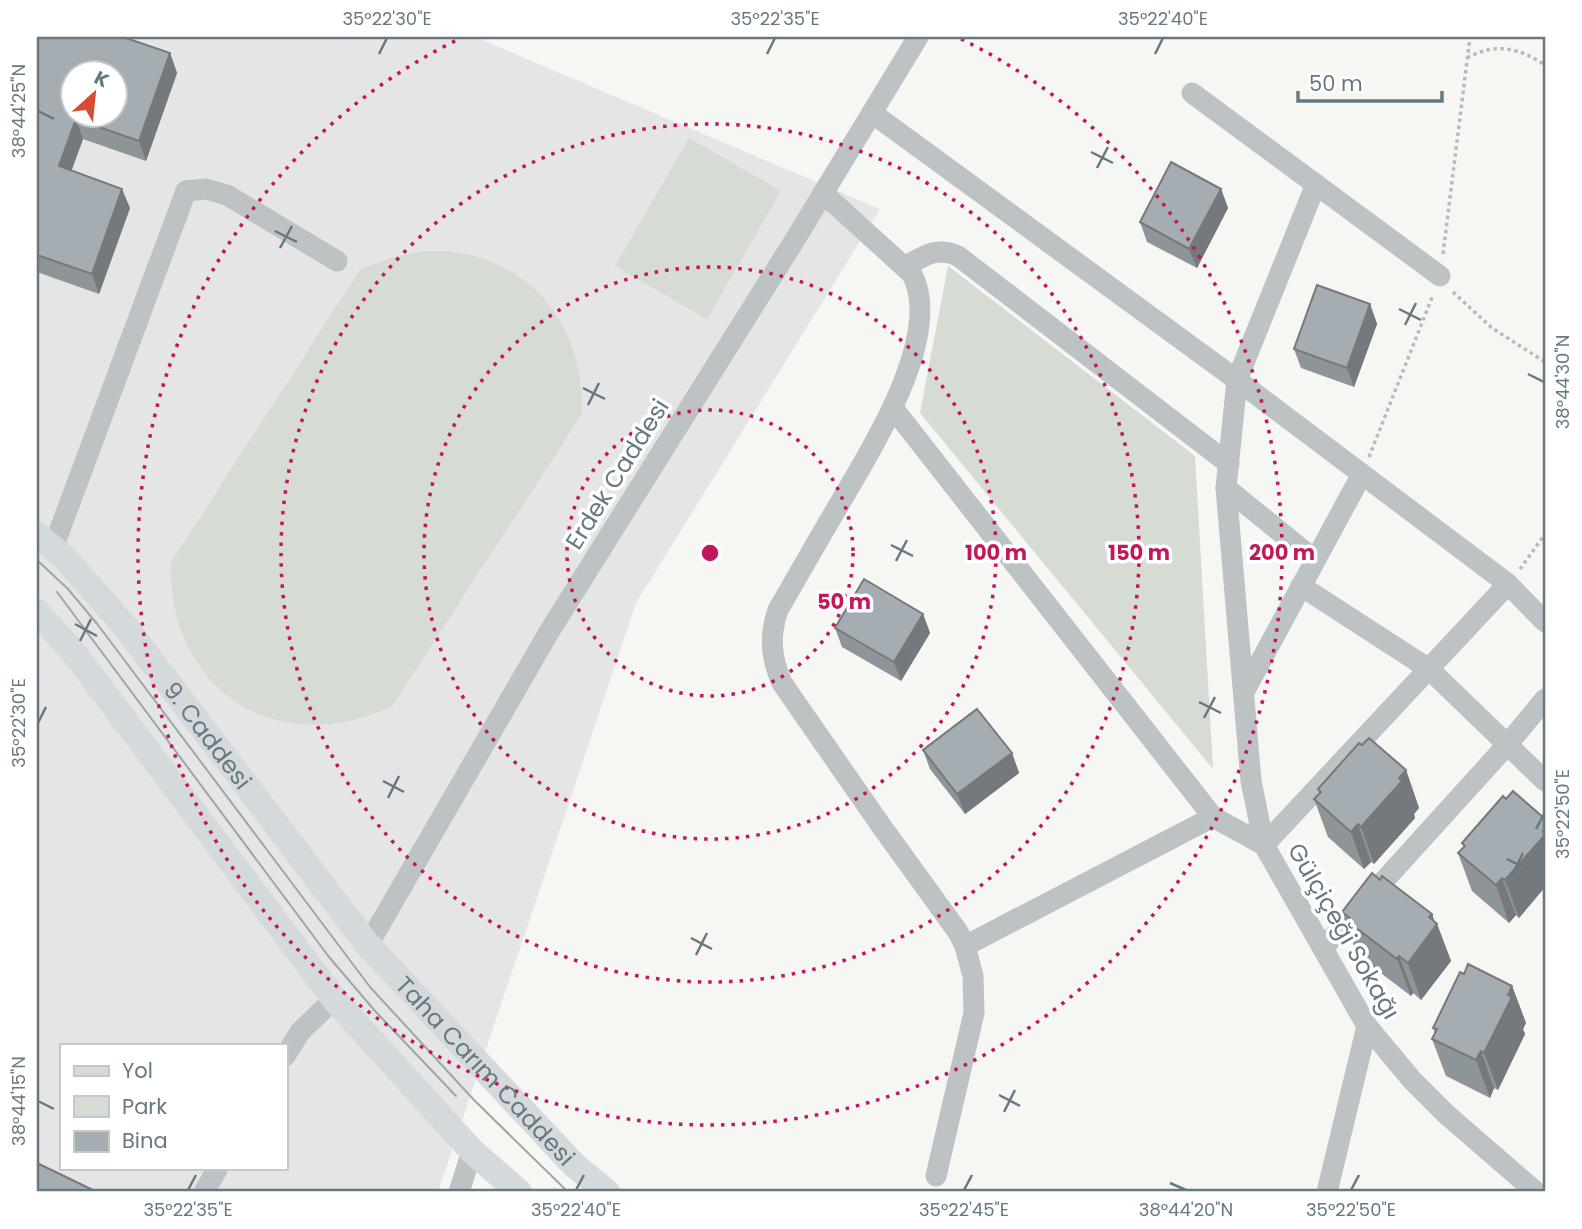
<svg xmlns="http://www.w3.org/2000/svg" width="1582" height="1229" font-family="Poppins,sans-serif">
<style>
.built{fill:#e4e5e4;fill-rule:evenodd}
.green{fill:#d6dbd3}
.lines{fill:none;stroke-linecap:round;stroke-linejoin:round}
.path{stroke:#b8bbbd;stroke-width:3.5;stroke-dasharray:3.5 3.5;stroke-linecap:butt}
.minor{stroke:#bdc2c5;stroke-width:21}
.major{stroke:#d4d9dc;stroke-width:26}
.tram{stroke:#9fa6ab;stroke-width:2}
.wall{fill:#8e9599}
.shaded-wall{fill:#74797d}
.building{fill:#a5adb2;stroke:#74797d;stroke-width:2;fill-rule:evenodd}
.ticks{fill:none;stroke:#677882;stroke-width:2.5}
.ring{fill:none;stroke:#c2185b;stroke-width:3.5;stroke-dasharray:3.5 7}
.labels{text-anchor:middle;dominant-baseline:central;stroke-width:7;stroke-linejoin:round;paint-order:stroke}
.street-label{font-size:24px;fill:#677882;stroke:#fff}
.centre{fill:#c2185b;stroke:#fff;stroke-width:3.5}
.ring-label{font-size:21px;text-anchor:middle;font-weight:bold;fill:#c2185b;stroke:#fff;stroke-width:7;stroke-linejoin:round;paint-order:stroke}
.neatline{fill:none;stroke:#677882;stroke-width:2.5}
.ticks-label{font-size:18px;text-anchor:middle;fill:#677882}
</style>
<rect width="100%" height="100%" fill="#f6f6f3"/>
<path class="built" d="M37,37H475L880,209L636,603L438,1192H37ZM74,74H116V116H74ZM61,1045H285V1168H61Z"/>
<g class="green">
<path d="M689,138L781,191L707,319L615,266Z"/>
<path d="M442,251C532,257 585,327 582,414L392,706C277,761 167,690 171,562L360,270C387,258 412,250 442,251Z"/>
<path d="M948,266L1195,456L1213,769L920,413Z"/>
</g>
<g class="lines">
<g class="path">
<path d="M1467,58C1496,42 1519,48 1545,65"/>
<path d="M1443,254L1470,37"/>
<path d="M1453,292L1492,328L1545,362"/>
<path d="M1369,457L1433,295"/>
<path d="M1520,569L1545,534"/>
</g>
<g class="minor">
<path d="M1192,93L1440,276"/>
<path d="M872,113L1237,380L1508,584L1545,622"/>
<path d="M1316,184L1237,380L1226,488L1251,781L1264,845L1367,1026L1412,1080L1446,1114L1536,1192"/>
<path d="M823,193L912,274C944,336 871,449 840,503C819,538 799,574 778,610C769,636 771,658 782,683L882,827L958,932L965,946L973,976L974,1013L936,1176"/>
<path d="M906,266C924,256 937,246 958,256L1229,464"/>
<path d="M893,408L1213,817L1264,845L1508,584"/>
<path d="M1226,488L1315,560"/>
<path d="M53,548L186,191L206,189L227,195L337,261"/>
<path d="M1301,586L1429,669L1545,781"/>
<path d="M1244,692L1362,474"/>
<path d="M368,945L549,632L796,238L918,37"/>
<path d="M965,946L1213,817"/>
<path d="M1323,948L1507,745L1545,699"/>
<path d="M285,1056L300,1032L334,999"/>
<path d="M204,1192L218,1168"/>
<path d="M459,1192L472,1151"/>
<path d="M1327,1192L1367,1026"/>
</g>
<g class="major">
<path id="s1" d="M37,535L64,557L124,625L368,945L574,1165L607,1192"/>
<path d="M37,612L75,654L334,999L472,1151L519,1192"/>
</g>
<g class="tram">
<path d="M37,560L68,589L98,625L370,987L474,1100L568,1192"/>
<path d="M57,592L329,957L375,1011L456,1096"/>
</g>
</g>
<g class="wall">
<path d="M37,37L170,53L177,73L146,161L83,139L71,171L130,208L99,294L37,272Z"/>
<path d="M1221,189L1228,208L1197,268L1147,242L1140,222Z"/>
<path d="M1370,304L1377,324L1354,387L1301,368L1294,349Z"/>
<path d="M923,614L930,633L901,681L842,647L835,628Z"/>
<path d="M1362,745L1406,770L1419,808L1414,814L1415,818L1374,864L1371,862L1364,869L1328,837L1314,799L1319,793L1318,789Z"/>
<path d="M923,750L1012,753L1019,773L965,814L930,769Z"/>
<path d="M1506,799L1545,819V887L1519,918L1516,915L1509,923L1472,891L1458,853L1464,847L1462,843Z"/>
<path d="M1380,880L1432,914L1434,921L1437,924L1451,961L1421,1000L1413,993L1411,996L1361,958L1359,952L1355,949L1342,912Z"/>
<path d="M1464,974L1512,986L1526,1023L1523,1029L1525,1034L1498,1090L1494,1088L1490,1098L1446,1076L1432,1039L1435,1033L1433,1028Z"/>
</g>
<g class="shaded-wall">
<path d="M170,53L177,73L146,161L139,141Z"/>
<path d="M76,119L83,139L66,186L59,166Z"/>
<path d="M122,189L130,208L99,294L92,274Z"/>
<path d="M1221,189L1228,208L1197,268L1189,249Z"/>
<path d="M1370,304L1377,324L1354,387L1347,368Z"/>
<path d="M923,614L930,633L901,681L894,662Z"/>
<path d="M1012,753L1019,773L965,814L957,794Z"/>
<path d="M1406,770L1419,808L1414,814L1415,818L1374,864L1361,827Z"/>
<path d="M1358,824L1371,862L1364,869L1351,832Z"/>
<path d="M1545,829V887L1519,918L1505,880Z"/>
<path d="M1502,878L1516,915L1509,923L1496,885Z"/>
<path d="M1432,914L1436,926L1437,924L1451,961L1421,1000L1408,963Z"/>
<path d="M1399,956L1413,993L1411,996L1397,959Z"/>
<path d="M1512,986L1526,1023L1523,1029L1525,1034L1498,1090L1484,1053Z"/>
<path d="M1481,1051L1494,1088L1490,1098L1476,1060Z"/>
</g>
<g class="building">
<path d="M37,37H123L170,53L139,141L76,119L59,166L122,189L92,274L37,255ZM74,74H116V116H74Z"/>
<path d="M1171,162L1221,189L1189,249L1140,222Z"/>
<path d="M1317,285L1370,304L1347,368L1294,349Z"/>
<path d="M864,579L923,614L894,662L835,628Z"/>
<path d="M977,709L1012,753L957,794L923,750Z"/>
<path d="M1369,738L1406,770L1399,778L1402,781L1361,827L1358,824L1351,832L1314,799L1321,792L1318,789L1359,743L1362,745Z"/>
<path d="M1513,791L1545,819V829L1543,831L1545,835L1505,880L1502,878L1496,885L1458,853L1465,846L1462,843L1503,796L1506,799Z"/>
<path d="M1372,873L1380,880L1382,876L1432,914L1429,917L1437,924L1408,963L1399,956L1397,959L1347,921L1350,918L1342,912Z"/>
<path d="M1468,964L1512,986L1508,995L1512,997L1484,1053L1481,1051L1476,1060L1432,1039L1437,1029L1433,1028L1460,972L1464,974Z"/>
<path d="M37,1163L97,1192H43L37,1189Z"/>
</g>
<path class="ticks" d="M379,54L387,38M767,54L775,38M1155,54L1163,38M38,111L54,119M1091,152L1113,163M1097,168L1108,147M275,231L297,242M280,248L292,226M1399,309L1421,320M1405,325L1416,303M1528,374L1544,382M583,388L605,399M588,405L599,383M891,545L913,556M896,561L907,540M75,624L97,636M80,641L91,619M1199,702L1221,713M1204,718L1215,697M38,723L46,707M383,781L404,792M388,798L399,776M1536,829L1544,814M1507,859L1529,870M1512,875L1523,853M691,938L712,949M696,955L707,933M999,1095L1020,1106M38,1101L54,1109M1004,1112L1015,1090M1170,1183L1186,1190M188,1190L196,1175M576,1190L584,1175M964,1190L972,1175M1351,1190L1359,1175"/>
<g class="ring">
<circle cx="710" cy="553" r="143"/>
<circle cx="710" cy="553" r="286"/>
<circle cx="710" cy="553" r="429"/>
<path d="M961 39A572 572 0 1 1 459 39"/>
</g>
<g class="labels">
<g class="street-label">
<text transform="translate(617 474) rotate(-58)">Erdek Caddesi</text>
<text stroke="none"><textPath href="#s1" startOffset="264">9. Caddesi</textPath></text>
<text transform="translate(1344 931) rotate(60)">Gülçiçeği Sokağı</text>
<text stroke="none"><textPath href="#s1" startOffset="700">Taha Carım Caddesi</textPath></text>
</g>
</g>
<circle cx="710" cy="553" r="10" class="centre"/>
<g class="ring-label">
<text x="996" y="560">100 m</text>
<text x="1139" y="560">150 m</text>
<text x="1282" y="560">200 m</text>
<text x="844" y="609">50 m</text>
</g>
<rect width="1582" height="1229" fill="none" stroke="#ffffff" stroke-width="77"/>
<rect x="60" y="1044" width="228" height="126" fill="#ffffff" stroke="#c2c9cd" stroke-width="2"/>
<rect x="74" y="1066" width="35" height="10" fill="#d4d9dc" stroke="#c2c9cd" stroke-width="2"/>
<text x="122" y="1078" font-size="21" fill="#677882">Yol</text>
<rect x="74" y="1096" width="35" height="21" fill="#d6dbd3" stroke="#c2c9cd" stroke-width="2"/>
<text x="122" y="1114" font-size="21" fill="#677882">Park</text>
<rect x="74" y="1131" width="35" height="21" fill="#a5adb2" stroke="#c2c9cd" stroke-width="2"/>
<text x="122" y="1148" font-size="21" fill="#677882">Bina</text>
<g transform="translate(94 94) rotate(27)"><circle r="33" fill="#ffffff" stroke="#c2c9cd" stroke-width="2"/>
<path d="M0-5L12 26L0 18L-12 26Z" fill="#d74c32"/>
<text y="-10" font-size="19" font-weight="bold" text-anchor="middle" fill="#677882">K</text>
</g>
<path d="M1298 91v10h144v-10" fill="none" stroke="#677882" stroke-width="3.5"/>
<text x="1309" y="91" font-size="21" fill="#677882" stroke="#ffffff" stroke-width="5" paint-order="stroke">50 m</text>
<rect x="38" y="38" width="1506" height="1152" class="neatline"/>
<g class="ticks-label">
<text x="387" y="25">35°22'30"E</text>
<text x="775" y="25">35°22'35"E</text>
<text x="1163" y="25">35°22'40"E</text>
<text transform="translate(19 111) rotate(-90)" y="6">38°44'25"N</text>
<text transform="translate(1563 382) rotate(-90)" y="6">38°44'30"N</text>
<text transform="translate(19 723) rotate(-90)" y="6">35°22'30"E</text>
<text transform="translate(1563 814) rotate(-90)" y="6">35°22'50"E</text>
<text transform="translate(19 1101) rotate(-90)" y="6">38°44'15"N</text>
<text x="188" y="1216">35°22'35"E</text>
<text x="576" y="1216">35°22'40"E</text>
<text x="964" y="1216">35°22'45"E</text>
<text x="1186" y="1216">38°44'20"N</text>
<text x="1351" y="1216">35°22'50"E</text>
</g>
</svg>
